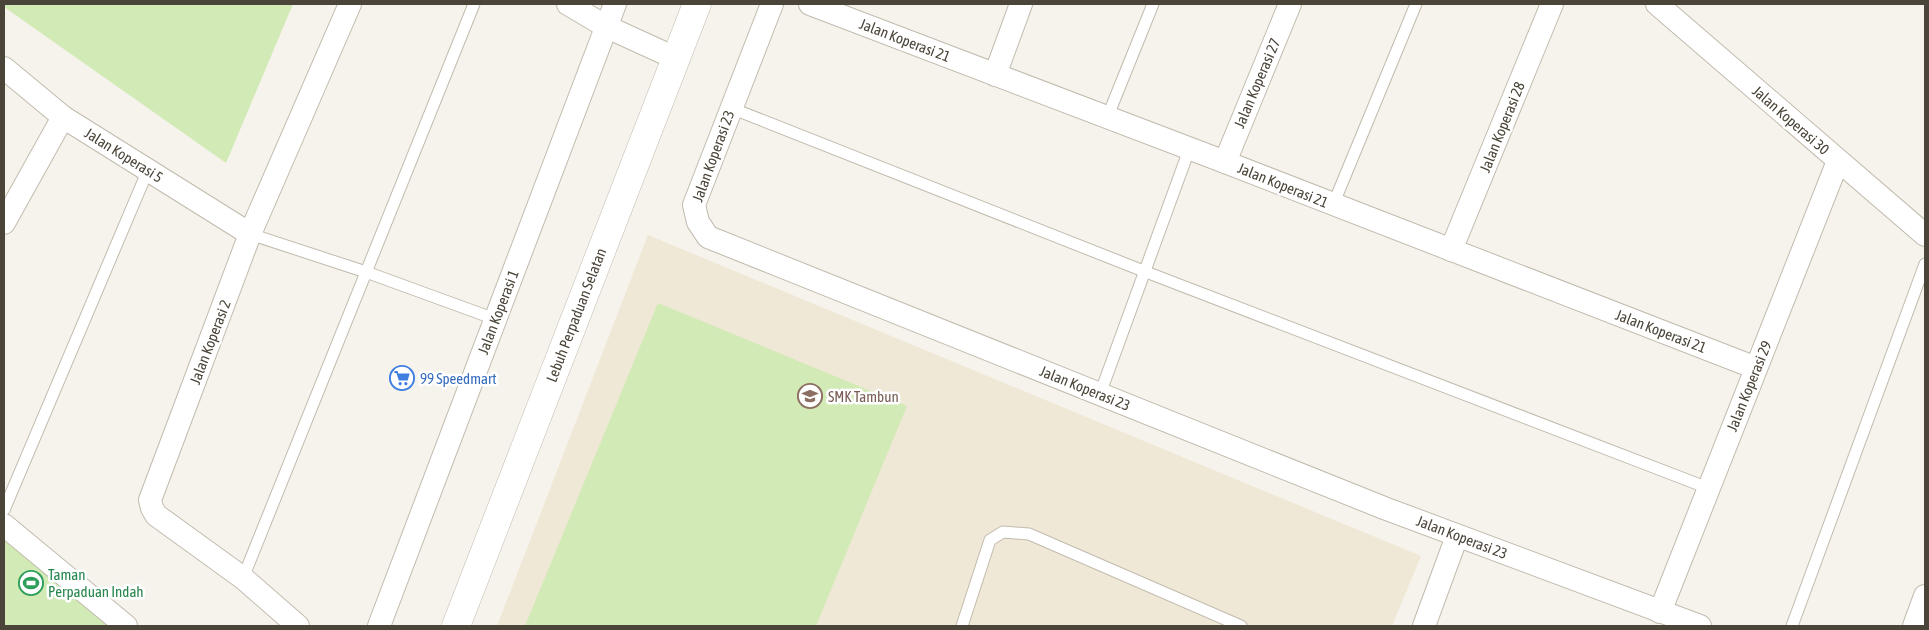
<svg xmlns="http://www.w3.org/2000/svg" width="1929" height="630" font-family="'Asap Condensed',sans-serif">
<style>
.education{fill:#efe8d6}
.green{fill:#d2eab5}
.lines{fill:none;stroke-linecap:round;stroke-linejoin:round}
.service-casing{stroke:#c2bbae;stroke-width:13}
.minor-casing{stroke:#c2bbae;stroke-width:24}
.tertiary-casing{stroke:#c2bbae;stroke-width:29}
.service{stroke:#fff;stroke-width:11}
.minor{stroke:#fff;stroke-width:22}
.tertiary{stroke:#fff;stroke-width:28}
.labels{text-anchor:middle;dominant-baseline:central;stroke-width:5;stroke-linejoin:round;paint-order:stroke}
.street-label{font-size:15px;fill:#4b4439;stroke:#fff}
.shop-label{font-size:15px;fill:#366cbe;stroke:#fff;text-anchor:start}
.education-label{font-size:15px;fill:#785e54;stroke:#fff;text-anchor:start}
.leisure-label{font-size:15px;fill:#27864d;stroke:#fff;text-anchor:start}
</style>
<rect width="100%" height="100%" fill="#f6f3ec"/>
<path class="education" d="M648,235L1421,556L1392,626H497Z"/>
<g class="green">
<path d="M4,4H293L226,163L4,7Z"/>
<path d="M658,303L907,406L816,626H525Z"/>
<path d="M4,539L111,626H4Z"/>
</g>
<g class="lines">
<defs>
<g id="service">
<path d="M731,108L1146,272L1708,488"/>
<path d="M1107,118L1153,4"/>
<path d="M1333,205L1416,4"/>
<path d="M250,234L366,272L495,319"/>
<path d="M1100,394L1189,150"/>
<path d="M4,510L148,170"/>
<path d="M243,578L474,4"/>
<path d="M962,626L990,540L1003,532L1029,534L1241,626"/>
<path d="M1792,626L1925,264"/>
</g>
<g id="minor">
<path d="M568,4L605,26L675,58"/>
<path d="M772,4L694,205L698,222L708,237L1384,508L1700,626"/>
<path d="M810,4L1225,162L1756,368"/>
<path d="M1657,4L1925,235"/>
<path d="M4,68L63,117L250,234"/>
<path d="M995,75L1021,4"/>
<path d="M1225,162L1290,4"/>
<path d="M4,223L63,117"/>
<path d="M1451,250L1552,4"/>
<path d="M4,525L126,626"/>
<path d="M1660,612L1838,161"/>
<path d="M298,626L243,578L156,515L152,508L150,500L250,234L350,4"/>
<path d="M379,626L615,4"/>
<path d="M1424,626L1457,536"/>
<path d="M1914,626L1925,596"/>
</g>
<path id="tertiary" d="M456,626L697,4"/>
</defs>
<use href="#service" class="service-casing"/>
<use href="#minor" class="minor-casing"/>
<use href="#tertiary" class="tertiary-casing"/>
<use href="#service" class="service"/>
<use href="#minor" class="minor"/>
<use href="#tertiary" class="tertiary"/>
</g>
<defs>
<symbol id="supermarket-ring" viewBox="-11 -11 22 22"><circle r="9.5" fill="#fff" stroke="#3f7fe0" stroke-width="1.5"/><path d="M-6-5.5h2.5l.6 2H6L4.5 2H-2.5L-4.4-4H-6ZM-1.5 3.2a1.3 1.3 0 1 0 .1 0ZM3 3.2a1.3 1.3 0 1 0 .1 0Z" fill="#3f7fe0"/></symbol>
<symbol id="school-ring" viewBox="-11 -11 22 22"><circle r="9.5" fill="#fff" stroke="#8d6e63" stroke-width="1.5"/><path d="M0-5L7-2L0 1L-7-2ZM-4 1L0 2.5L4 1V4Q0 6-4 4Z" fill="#8d6e63"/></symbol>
<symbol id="stadium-ring" viewBox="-11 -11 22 22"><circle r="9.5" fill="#fff" stroke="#2e9e5b" stroke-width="1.5"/><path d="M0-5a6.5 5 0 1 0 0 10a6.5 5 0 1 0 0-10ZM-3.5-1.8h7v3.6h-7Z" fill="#2e9e5b"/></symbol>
</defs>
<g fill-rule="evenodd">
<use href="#supermarket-ring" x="388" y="364" width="28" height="28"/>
<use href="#school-ring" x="796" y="382" width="28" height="28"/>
<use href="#stadium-ring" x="17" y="569" width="28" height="28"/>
</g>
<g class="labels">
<g class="street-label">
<text transform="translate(905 40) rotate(21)">Jalan Koperasi 21</text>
<text transform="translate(1257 83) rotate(-67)">Jalan Koperasi 27</text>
<text transform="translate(1791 120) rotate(41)">Jalan Koperasi 30</text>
<text transform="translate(1502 127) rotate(-68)">Jalan Koperasi 28</text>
<text transform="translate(124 155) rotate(32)">Jalan Koperasi 5</text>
<text transform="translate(713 156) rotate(-70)">Jalan Koperasi 23</text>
<text transform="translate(1283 185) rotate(22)">Jalan Koperasi 21</text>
<text transform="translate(498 312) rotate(-69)">Jalan Koperasi 1</text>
<text transform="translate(576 315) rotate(-69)">Lebuh Perpaduan Selatan</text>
<text transform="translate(1661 331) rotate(21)">Jalan Koperasi 21</text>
<text transform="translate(210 342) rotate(-69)">Jalan Koperasi 2</text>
<text transform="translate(1749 386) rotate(-68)">Jalan Koperasi 29</text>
<text transform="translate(1085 388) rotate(22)">Jalan Koperasi 23</text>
<text transform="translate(1462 537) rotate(21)">Jalan Koperasi 23</text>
</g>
<g class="shop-label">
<text x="420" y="378">99 Speedmart</text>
</g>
<g class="education-label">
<text x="828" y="396">SMK Tambun</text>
</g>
<g class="leisure-label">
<text x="48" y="574">Taman<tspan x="48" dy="17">Perpaduan Indah</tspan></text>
</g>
</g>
<rect width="1929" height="630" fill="none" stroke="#4b4439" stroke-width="10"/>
</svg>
